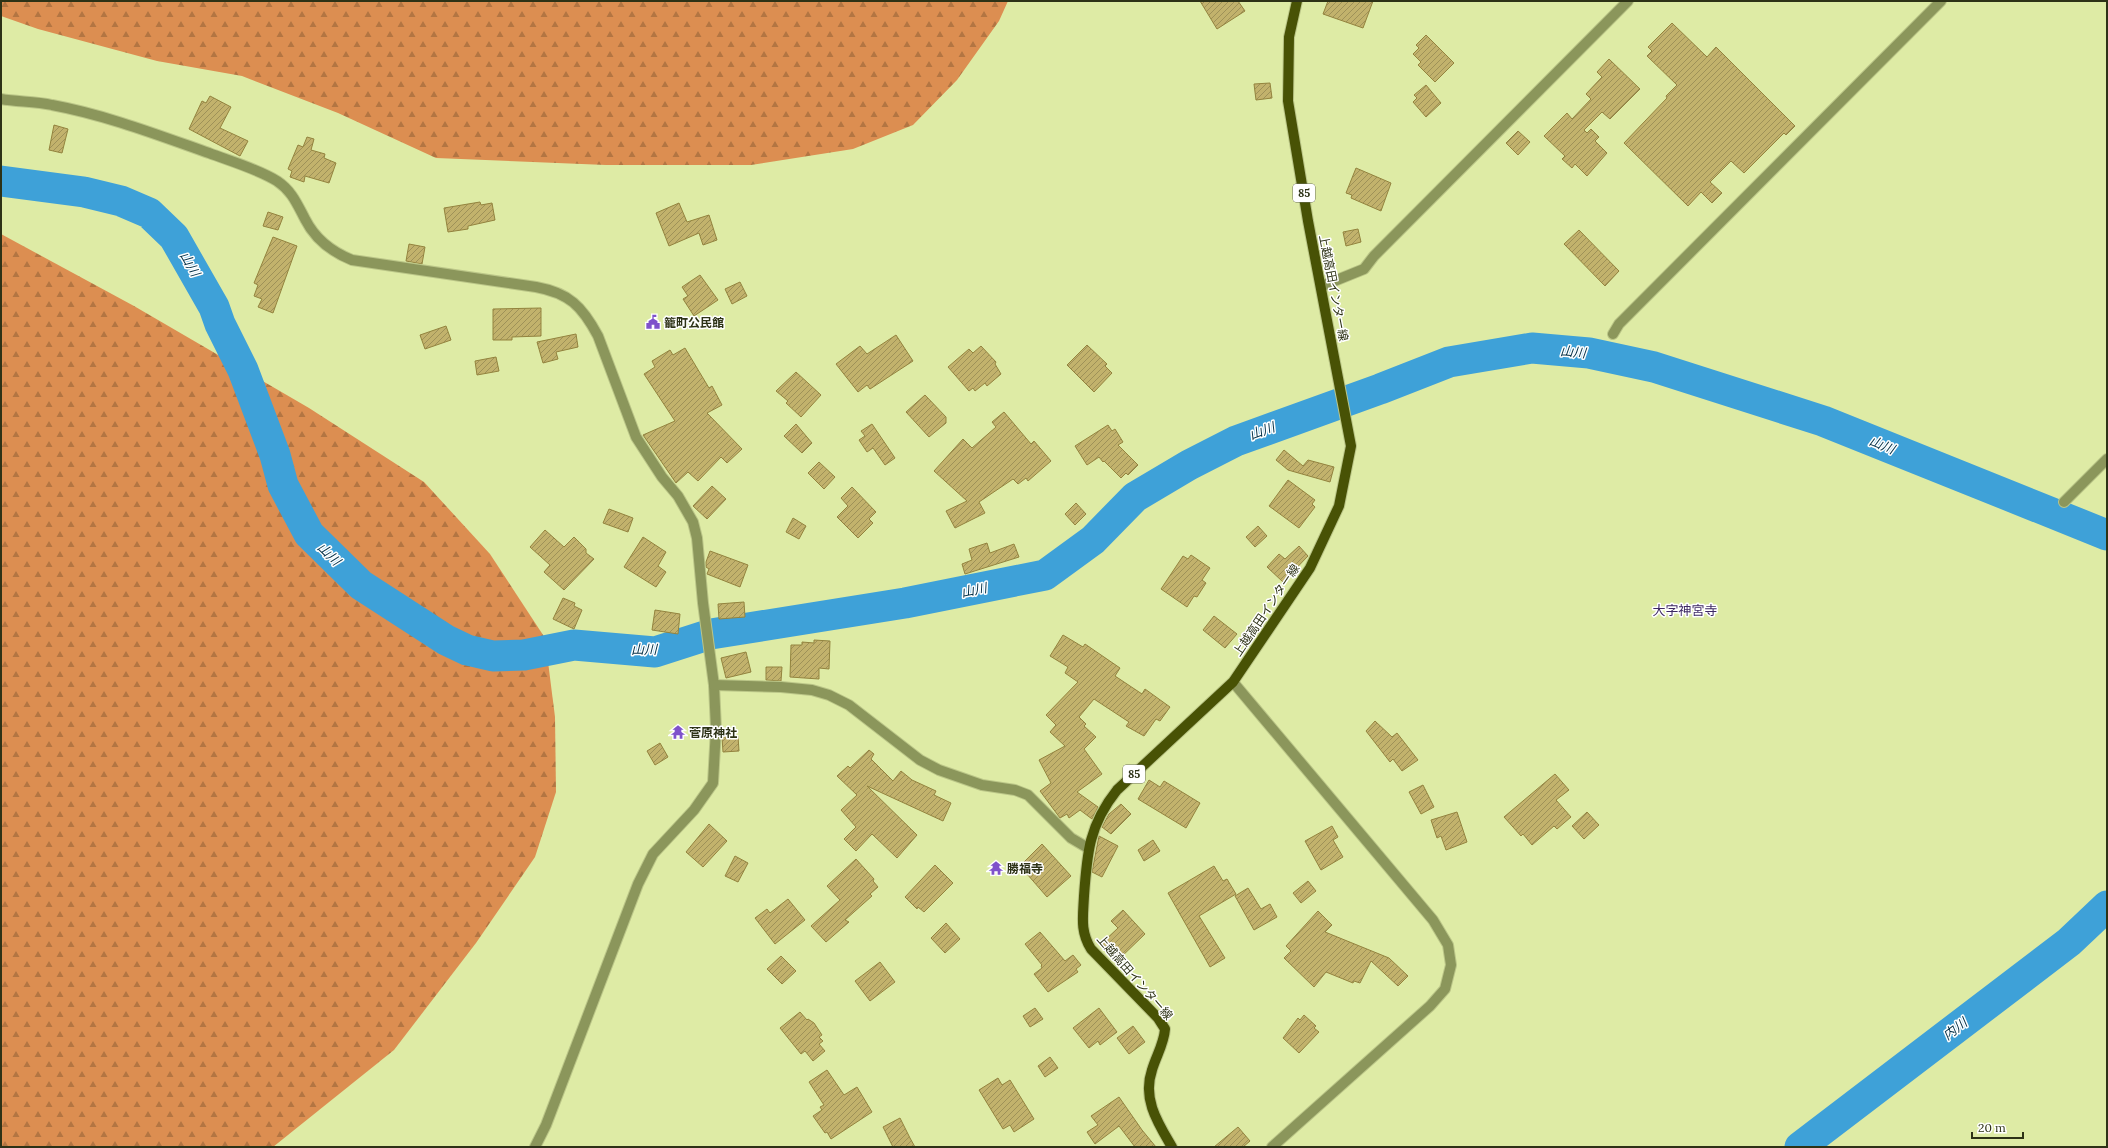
<svg xmlns="http://www.w3.org/2000/svg" width="2108" height="1148" font-family="Lora,'Noto Sans JP',serif">
<style>
.forest{fill:url(#forest-firs)}
.lines{fill:none;stroke-linecap:round;stroke-linejoin:round}
.river{stroke:#3ea1d8;stroke-width:31}
.building{fill:url(#building-hatch);stroke:#93833e}
.minor-casing{stroke:#bbc688;stroke-width:12}
.major-casing{stroke:#bbc688;stroke-width:12}
.minor{stroke:#8b965b;stroke-width:10}
.major{stroke:#485205;stroke-width:10}
.labels{text-anchor:middle;dominant-baseline:central;stroke-width:3;stroke-linejoin:round;paint-order:stroke}
.shield{fill:#fff;stroke:#6c705c;stroke-width:1}
.shield-label{font-size:11px;font-weight:bold;fill:#2d3216}
.street-label{font-size:12px;fill:#2d3216;stroke:#fff}
.poi-label{font-size:12px;font-weight:bold;fill:#2d3216;stroke:#fff;text-anchor:start}
.water-label{font-size:13px;font-style:italic;fill:#022e45;stroke:#fff}
.neighbourhood-label{font-size:13px;fill:#3e2964;stroke:#fff}
</style>
<defs>
<pattern id="forest-firs" width="22" height="20" patternUnits="userSpaceOnUse"><rect width="22" height="20" fill="#dc8e51"/><path d="M5 1l3.5 6h-7zM16 11l3.5 6h-7z" fill="#b37542"/></pattern>
<pattern id="building-hatch" width="6" height="6" patternUnits="userSpaceOnUse"><rect width="6" height="6" fill="#c2b26c"/><path d="M-1 1l2-2M0 6l6-6M5 7l2-2" fill="none" stroke="#9e9158"/></pattern>
</defs>
<rect width="100%" height="100%" fill="#deeba5"/>
<g class="forest">
<path d="M1,1H1008L999,21L957,80L913,125L853,149L751,165H606L436,158L338,113L242,76L157,61L38,29L1,16Z"/>
<path d="M1,234L134,306L309,408L424,482L490,554L545,638L555,717L556,792L535,857L476,943L394,1050L273,1147H1Z"/>
</g>
<g class="lines">
<g class="river">
<path d="M1,181L84,192L121,201L149,213L174,237L214,307L220,324L243,370L275,455L283,485L309,534L361,585L446,640L467,650L493,656L524,655L574,645L655,652L711,634L905,603L1045,575L1093,540L1135,497L1189,465L1236,441L1380,389L1449,362L1532,348L1589,353L1654,367L1823,421L2107,535"/>
<path d="M1800,1147L2069,942L2107,906"/>
</g>
</g>
<g class="building">
<path d="M1200,1H1238L1245,11L1217,29Z"/>
<path d="M1328,1H1373L1363,28L1323,14Z"/>
<path d="M1672,23L1707,57L1716,47L1795,126L1786,135L1784,133L1744,173L1731,161L1710,182L1722,193L1712,203L1701,192L1688,206L1624,143L1667,98L1666,96L1677,85L1647,56L1652,51L1648,47Z"/>
<path d="M1426,35L1454,63L1435,82L1418,65L1421,62L1413,54L1419,48L1416,45Z"/>
<path d="M1609,59L1640,89L1610,119L1602,112L1584,130L1587,133L1591,129L1599,137L1595,141L1607,153L1587,176L1575,164L1572,168L1562,159L1565,156L1544,136L1567,113L1572,119L1591,99L1586,94L1602,77L1597,72Z"/>
<path d="M1270,83L1272,98L1256,100L1254,84Z"/>
<path d="M1426,85L1441,103L1426,117L1413,102L1417,98L1414,95Z"/>
<path d="M210,96L231,107L220,128L248,141L240,156L189,129L202,101L206,103Z"/>
<path d="M54,125L68,129L62,153L49,150Z"/>
<path d="M1518,131L1530,142L1518,155L1506,143Z"/>
<path d="M307,137L314,139L311,150L325,154L324,158L336,163L329,183L305,176L304,182L290,177L292,171L288,169L298,145L303,147Z"/>
<path d="M1356,168L1391,183L1381,211L1351,198L1352,195L1346,193Z"/>
<path d="M480,202L481,205L492,203L495,220L468,226V229L448,232L444,208Z"/>
<path d="M679,203L687,222L709,215L717,240L703,245L699,233L669,246L656,213Z"/>
<path d="M268,212L283,217L278,230L263,226Z"/>
<path d="M1358,229L1361,242L1346,246L1343,232Z"/>
<path d="M1579,230L1619,271L1605,286L1564,244Z"/>
<path d="M273,237L297,246L273,313L258,307L262,299L254,296L258,285L254,283Z"/>
<path d="M409,244L425,247L422,264L406,261Z"/>
<path d="M700,275L718,300L694,316L683,299L688,296L682,287Z"/>
<path d="M740,282L747,296L732,304L725,289Z"/>
<path d="M541,308V336L512,337V340H493V309Z"/>
<path d="M446,326L451,340L425,349L420,335Z"/>
<path d="M576,334L578,347L556,352L558,359L543,363L537,342Z"/>
<path d="M896,335L913,361L870,389L867,385L858,392L836,364L860,346L867,354Z"/>
<path d="M1087,345L1107,364L1105,366L1112,373L1094,392L1067,365Z"/>
<path d="M981,346L996,362L995,364L1001,374L987,386L985,383L975,391L973,388L969,391L948,367L969,349L973,353Z"/>
<path d="M685,348L709,388L712,386L722,405L707,413L742,449L727,463L721,457L698,481L688,472L676,483L643,435L675,421L644,374L655,367L652,361L670,350L673,355Z"/>
<path d="M496,357L499,371L477,375L475,361Z"/>
<path d="M796,372L821,395L801,417L786,403L788,401L776,391Z"/>
<path d="M925,395L946,417V423L929,437L906,412Z"/>
<path d="M1004,412L1031,444L1034,441L1051,461L1028,481L1026,478L1018,484L1013,479L979,502L985,513L955,528L946,511L967,501L934,471L963,439L972,448L996,427L992,422Z"/>
<path d="M796,424L812,443L802,453L784,436Z"/>
<path d="M872,424L895,458L885,465L873,448L867,452L859,440L865,436L861,431Z"/>
<path d="M1108,425L1112,431L1115,429L1123,442L1118,445L1138,465L1128,475L1126,473L1121,478L1104,461L1103,462L1099,457L1087,465L1075,446Z"/>
<path d="M1284,450L1303,466L1308,460L1334,467L1330,482L1288,470L1276,460Z"/>
<path d="M819,462L835,477L824,489L808,473Z"/>
<path d="M1288,480L1315,500L1312,504L1315,507L1299,528L1269,506Z"/>
<path d="M712,486L726,499L707,519L693,506Z"/>
<path d="M852,487L876,512L869,519L873,523L858,538L837,517L848,506L841,498Z"/>
<path d="M1076,503L1086,514L1075,525L1065,514Z"/>
<path d="M609,509L633,518L628,532L603,523Z"/>
<path d="M793,518L806,526L799,539L786,532Z"/>
<path d="M1258,526L1267,536L1255,547L1246,537Z"/>
<path d="M545,530L564,547L574,537L586,549V553L594,559L564,590L544,572L550,565L530,547Z"/>
<path d="M643,537L666,552L658,566L666,572L656,587L624,567Z"/>
<path d="M987,543L990,553L1014,544L1019,557L965,574L962,564L972,560L969,549Z"/>
<path d="M1299,546L1308,556L1283,582L1267,567L1279,554L1285,559Z"/>
<path d="M710,551L748,565L740,587L707,574L709,569L706,567V562Z"/>
<path d="M1191,555L1210,568L1202,580L1206,583L1197,597L1194,596L1187,607L1161,589L1183,556L1188,559Z"/>
<path d="M563,598L575,603L574,606L582,610L574,629L553,619Z"/>
<path d="M744,602L745,617L719,619L718,604Z"/>
<path d="M655,610L680,614L678,634L652,630Z"/>
<path d="M1214,616L1237,634L1225,648L1203,630Z"/>
<path d="M1063,635L1083,647L1085,644L1120,668L1115,676L1142,694L1145,689L1170,707L1160,721L1156,719L1144,736L1126,726L1129,722L1094,699L1079,717L1086,724L1084,726L1096,737L1084,749L1102,774L1077,792L1098,807L1092,819L1080,810L1069,818L1067,814L1060,818L1040,791L1051,783L1039,760L1065,746L1050,732L1056,725L1046,715L1078,682L1065,673L1068,667L1050,656Z"/>
<path d="M814,640L830,641L829,669L819,668V679L790,677L791,645H802V642L814,643Z"/>
<path d="M746,652L751,672L726,678L721,658Z"/>
<path d="M766,667H782L781,681L766,680Z"/>
<path d="M1375,721L1392,737L1397,733L1418,760L1402,771L1393,759L1390,762L1366,731Z"/>
<path d="M738,736L739,751L723,752L722,737Z"/>
<path d="M660,743L668,757L655,765L647,751Z"/>
<path d="M869,750L874,754L871,759L893,781L901,771L912,780L936,791L934,795L951,803L943,821L867,786L917,835L897,858L872,834L856,851L844,839L856,827L841,810L857,795L837,776L848,766L850,768Z"/>
<path d="M1555,774L1569,790L1556,800L1571,817L1557,829L1554,826L1532,845L1523,834L1521,836L1504,817Z"/>
<path d="M1149,780L1160,787L1164,781L1200,803L1186,828L1138,799Z"/>
<path d="M1423,785L1434,807L1421,814L1409,792Z"/>
<path d="M1121,804L1131,814L1111,834L1102,827L1109,814Z"/>
<path d="M1457,812L1467,842L1446,850L1441,836L1437,838L1431,820Z"/>
<path d="M1587,812L1599,825L1584,839L1572,826Z"/>
<path d="M709,824L727,841L703,867L686,852Z"/>
<path d="M1332,826L1338,837L1333,840L1343,857L1321,870L1305,841Z"/>
<path d="M1099,836L1118,846L1102,877L1092,872Z"/>
<path d="M1153,840L1160,851L1144,861L1138,850Z"/>
<path d="M1042,844L1071,876L1047,897L1020,866Z"/>
<path d="M735,856L748,863L738,882L725,876Z"/>
<path d="M856,859L874,879L873,881L878,887L870,894L872,896L845,920L849,922L826,942L811,926L840,900L827,886Z"/>
<path d="M935,865L953,883L924,912L918,907L917,909L905,897Z"/>
<path d="M1214,866L1223,881L1227,879L1236,894L1199,916L1225,958L1210,967L1168,893Z"/>
<path d="M1308,881L1316,891L1301,903L1293,893Z"/>
<path d="M1248,888L1261,909L1270,904L1277,917L1254,930L1235,896Z"/>
<path d="M788,899L805,920L775,944L755,918L767,909L770,913Z"/>
<path d="M1123,910L1145,934L1118,960L1102,943L1118,928L1111,921Z"/>
<path d="M1318,911L1332,925L1325,932L1389,958L1408,976L1398,986L1371,961L1360,983L1354,981L1353,983L1326,972L1314,987L1284,958L1291,951L1286,946Z"/>
<path d="M946,923L960,939L945,953L931,938Z"/>
<path d="M1040,932L1065,961L1073,955L1081,965L1076,969L1078,972L1048,992L1034,974L1042,968L1041,966L1042,965L1025,944Z"/>
<path d="M781,956L796,971L782,984L767,969Z"/>
<path d="M880,962L895,982L870,1001L855,981Z"/>
<path d="M1035,1008L1043,1019L1030,1027L1023,1016Z"/>
<path d="M1099,1008L1117,1032L1100,1045L1098,1041L1089,1048L1073,1028Z"/>
<path d="M800,1012L807,1020L808,1019L814,1023L822,1035L819,1037L823,1041L819,1044L825,1051L813,1061L805,1051L801,1054L780,1028Z"/>
<path d="M1304,1015L1316,1026L1314,1028L1319,1032L1299,1053L1283,1038L1298,1018L1300,1020Z"/>
<path d="M1133,1026L1145,1042L1129,1054L1117,1038Z"/>
<path d="M1050,1057L1058,1068L1045,1077L1038,1066Z"/>
<path d="M827,1070L844,1095L857,1087L872,1112L831,1139L827,1132L825,1133L813,1116L822,1110L820,1107L824,1105L809,1082Z"/>
<path d="M998,1078L1002,1085L1010,1080L1034,1119L1014,1132L1010,1125L1003,1129L979,1090Z"/>
<path d="M1119,1097L1142,1130L1156,1147H1135L1119,1126L1095,1144L1087,1132L1098,1125L1091,1116Z"/>
<path d="M900,1118L910,1138L915,1147H893L883,1127Z"/>
<path d="M1238,1127L1250,1141L1243,1147H1214Z"/>
</g>
<g class="lines">
<defs>
<g id="minor">
<path d="M1,99C18,102 35,101 52,105C106,115 158,135 209,153C230,161 258,169 277,181C292,191 297,204 305,219C315,239 332,252 352,260L536,287C569,293 582,306 598,336L636,437L662,477L678,496L693,522L697,538L703,603L714,685L716,729L713,783L694,810L653,854L638,884L546,1125L535,1147"/>
<path d="M1322,286L1364,269L1374,256L1628,1"/>
<path d="M1613,334L1619,324L1941,1"/>
<path d="M2064,502L2107,459"/>
<path d="M1233,682L1433,920L1448,945L1451,965L1445,989L1430,1006L1272,1147"/>
<path d="M714,685L781,687L812,690L829,695L849,705L920,760L939,770L982,785L1015,790L1028,795L1071,838L1088,848"/>
</g>
<path id="major" d="M1172,1147C1158,1123 1142,1099 1152,1070C1156,1056 1164,1044 1165,1029L1158,1018L1091,949C1080,931 1083,917 1084,896C1087,853 1089,825 1117,790L1233,682L1310,568L1339,506L1351,446L1308,221L1288,101L1289,37L1297,1"/>
</defs>
<use href="#minor" class="minor-casing"/>
<use href="#major" class="major-casing"/>
<use href="#minor" class="minor"/>
<use href="#major" class="major"/>
</g>
<defs>
<symbol id="civic-bare" viewBox="-9 -9 18 18"><path d="M-.6-6.5H3V-4.5H.6V-3L4-1V1h2V6H-6V1h2V-1L-.6-3ZM-1.2 2.5V6h2.4V2.5Z" fill="#7f52cb" stroke="#fff" stroke-width="2.5" paint-order="stroke"/></symbol>
<symbol id="temple-bare" viewBox="-9 -9 18 18"><path d="M0-6L5-2H3V0L6.5 2.5H4V6H1.5V3h-3V6H-4V2.5H-6.5L-3 0V-2H-5Z" fill="#7f52cb" stroke="#fff" stroke-width="2.5" paint-order="stroke"/></symbol>
</defs>
<g fill-rule="evenodd">
<use href="#civic-bare" x="643" y="312" width="20" height="20"/>
<use href="#temple-bare" x="668" y="722" width="20" height="20"/>
<use href="#temple-bare" x="986" y="858" width="20" height="20"/>
</g>
<g class="labels">
<g class="shield">
<rect x="1293" y="184" width="22" height="18" rx="3"/>
<rect x="1123" y="765" width="22" height="18" rx="3"/>
</g>
<g class="shield-label">
<text x="1304" y="193">85</text>
<text x="1134" y="774">85</text>
</g>
<g class="street-label">
<text transform="translate(1334 288) rotate(79)">上越高田インター線</text>
<text transform="translate(1266 610) rotate(-56)">上越高田インター線</text>
<text transform="translate(1135 977) rotate(49)">上越高田インター線</text>
</g>
<g class="poi-label">
<text x="664" y="322">籠町公民館</text>
<text x="689" y="732">菅原神社</text>
<text x="1007" y="868">勝福寺</text>
</g>
<g class="water-label">
<text transform="translate(190 264) rotate(60)">山川</text>
<text transform="translate(1573 352) rotate(5)">山川</text>
<text transform="translate(1262 431) rotate(-20)">山川</text>
<text transform="translate(1882 445) rotate(22)">山川</text>
<text transform="translate(329 554) rotate(44)">山川</text>
<text transform="translate(974 590) rotate(-11)">山川</text>
<text x="644" y="649">山川</text>
<text transform="translate(1955 1029) rotate(-37)">内川</text>
</g>
<g class="neighbourhood-label">
<text x="1685" y="610">大字神宮寺</text>
</g>
</g>
<rect width="2108" height="1148" fill="none" stroke="#2d3216" stroke-width="4"/>
<path d="M1972 1132v6h51v-6" fill="none" stroke="#2d3216" stroke-width="2"/>
<text x="1978" y="1132" font-size="12" fill="#2d3216" stroke="#ffffff" stroke-width="3" paint-order="stroke">20 m</text>
</svg>
